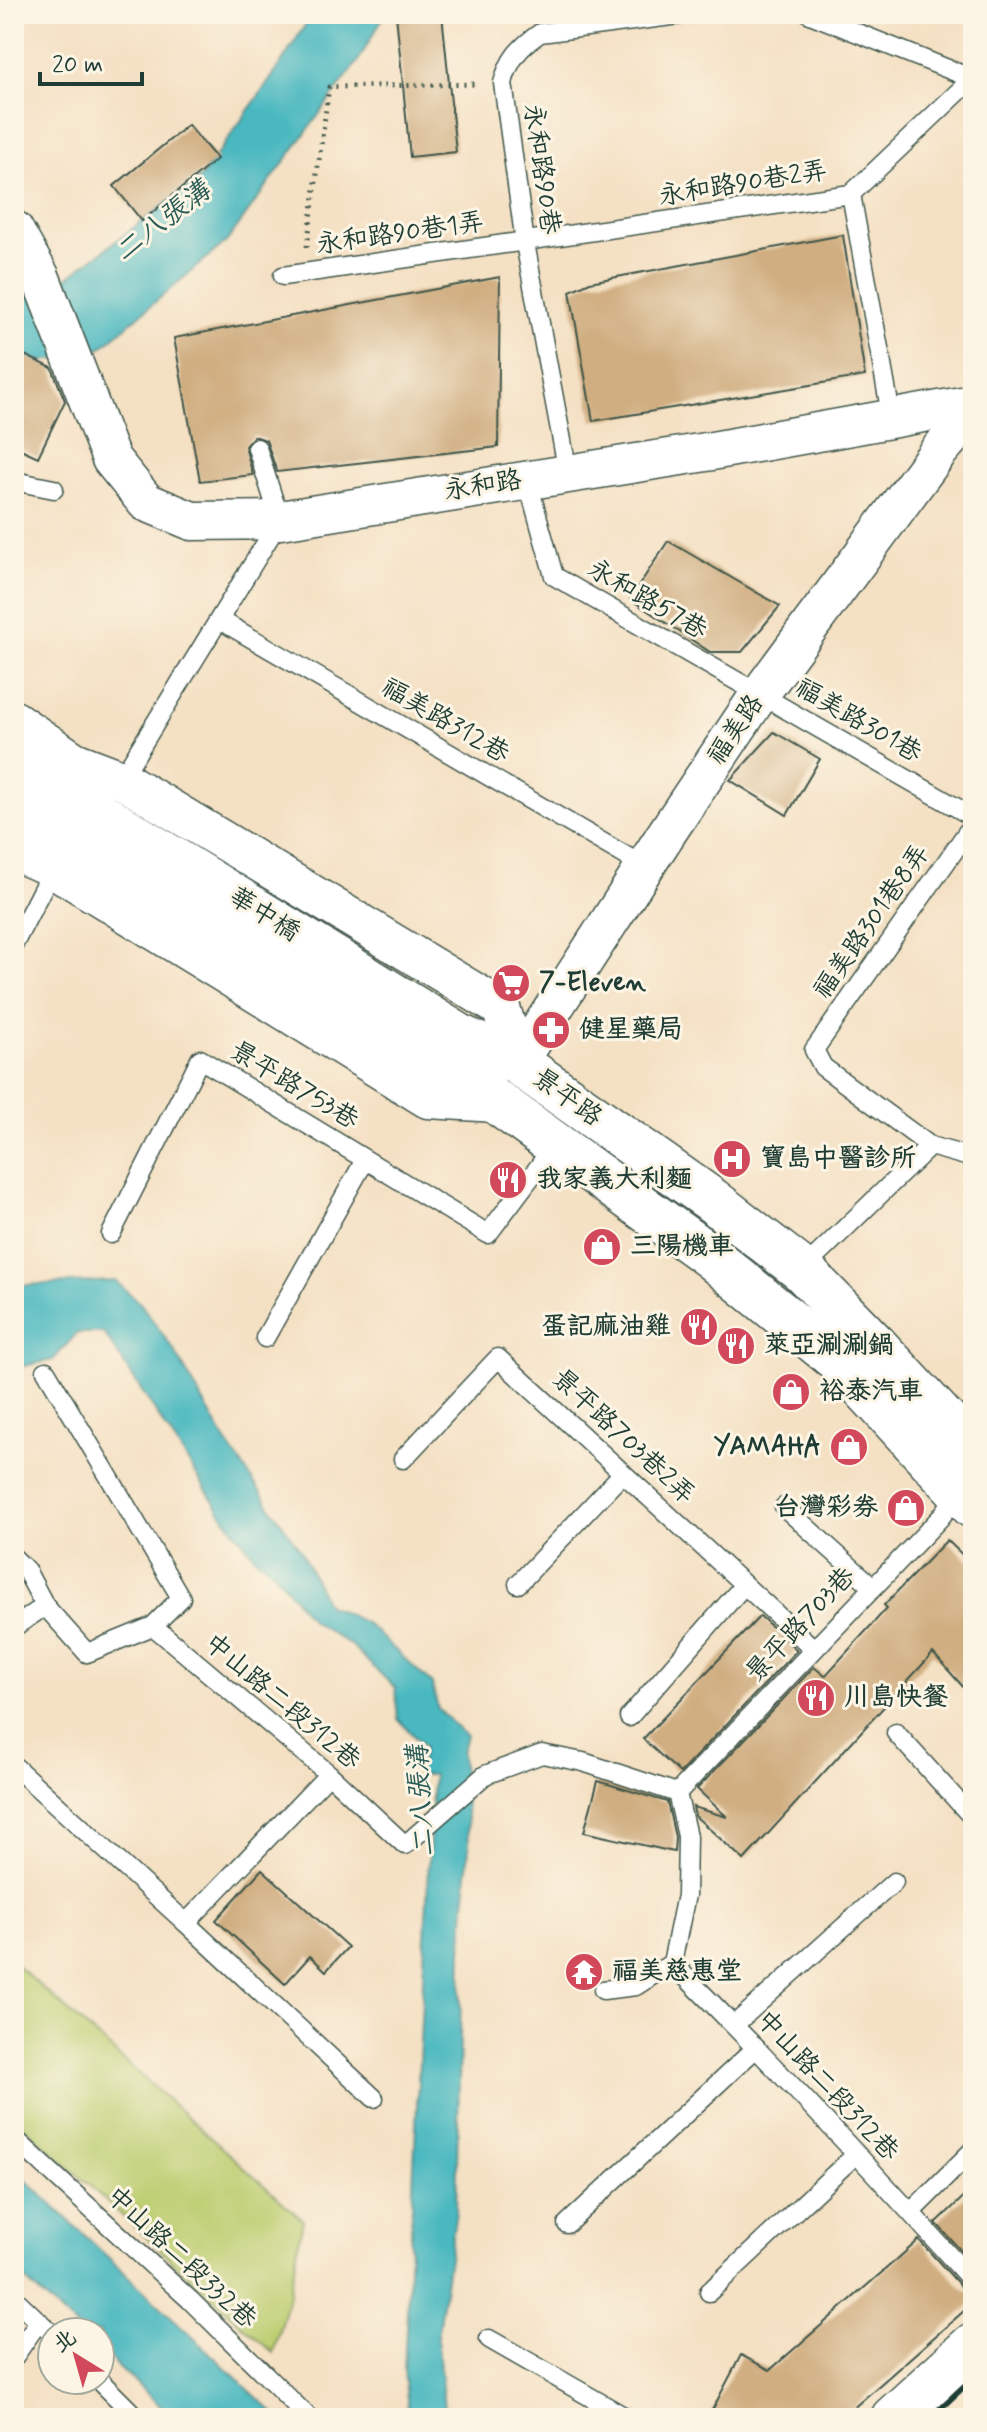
<svg xmlns="http://www.w3.org/2000/svg" width="987" height="2432" font-family="Mynerve,'LXGW WenKai TC',sans-serif">
<style>
.green{fill:#bccd70;stroke:#6e8552;stroke-width:2}
.water{fill:#49b8c0;stroke:#347a7a;stroke-width:2}
.building{fill:#d0ae81}
.lines{fill:none;stroke-linecap:round;stroke-linejoin:round}
.lane-casing{stroke:#3f5549;stroke-width:21}
.street-casing{stroke:#3f5549;stroke-width:41}
.secondary-casing{stroke:#3f5549;stroke-width:47}
.path{stroke:#3f5549;stroke-width:5;stroke-dasharray:2 6;stroke-linecap:butt}
.lane{stroke:#fff;stroke-width:18}
.street{stroke:#fff;stroke-width:38}
.secondary{stroke:#fff;stroke-width:44}
.rail{stroke:#1f3d34;stroke-width:6}
.labels{text-anchor:middle;dominant-baseline:central;stroke-width:6;stroke-linejoin:round;paint-order:stroke}
.street-label{font-size:26px;fill:#1f3d34;stroke:#fcf5e5}
.poi-label{font-size:26px;font-weight:bold;fill:#1f3d34;stroke:#fcf5e5;text-anchor:start}
.water-label{font-size:28px;font-style:italic;fill:#2a5c57;stroke:#fcf5e5}
</style>
<rect width="100%" height="100%" fill="#fcf5e5"/>
<filter id="ink" filterUnits="userSpaceOnUse"><feTurbulence type="fractalNoise" baseFrequency=".0125" numOctaves="2"/><feDisplacementMap in="SourceGraphic" scale="16" xChannelSelector="R" yChannelSelector="G"/><feConvolveMatrix kernelMatrix="1 2 1 2 8 2 1 2 1" color-interpolation-filters="sRGB"/></filter>
<filter id="wash" filterUnits="userSpaceOnUse"><feTurbulence type="fractalNoise" baseFrequency=".006" numOctaves="4" result="noise"/><feDisplacementMap in="SourceGraphic" scale="32" xChannelSelector="R" yChannelSelector="G"/><feGaussianBlur stdDeviation="1.8" result="paint"/><feColorMatrix in="noise" values="0 0 0 0 0 0 0 0 0 0 0 0 0 0 0 0 0 1.4 0 .05"/><feComposite in="paint" operator="in"/></filter>
<g filter="url(#wash)">
<rect width="100%" height="100%" fill="#f4e0c3"/>
<path class="green" d="M14,1963L303,2220L289,2294L273,2353L14,2117Z"/>
<g class="water">
<path d="M312,14H385L358,61L227,241L96,352L33,363L14,353V299L59,284L201,177L277,70Z"/>
<path d="M115,1281L140,1303L174,1350L225,1440L301,1551L327,1605L366,1623L432,1684L438,1709L466,1736L461,1753L469,1842L462,1952L456,2211L437,2337L444,2408L448,2418H409L404,2371L433,1775H418L424,1747L398,1719L395,1688L353,1647L311,1620L275,1573L256,1558L224,1517L104,1333H77L53,1360L14,1368V1294L25,1285Z"/>
<path d="M14,2169L279,2418H173L100,2349V2332H82L14,2270Z"/>
</g>
<g id="blocks">
<g class="building">
<path d="M396,14H442L456,152L410,157Z"/>
<path d="M188,125L217,159L142,221L114,186Z"/>
<path d="M843,235L865,376L593,421L570,291L590,282Z"/>
<path d="M500,277L498,447L277,472L266,440L254,436L245,446L253,475L200,481L174,338Z"/>
<path d="M14,350L52,368L65,401L38,457L14,446Z"/>
<path d="M668,541L780,606L742,652H710L630,599Z"/>
<path d="M774,732L820,759L787,815L730,780Z"/>
<path d="M947,1540L973,1565V1698L933,1653L744,1860L695,1816L693,1807L727,1817L697,1789L814,1667L825,1676L887,1608L884,1605Z"/>
<path d="M760,1616L797,1650L680,1773L643,1739Z"/>
<path d="M598,1781L667,1802L675,1837L674,1852L584,1832Z"/>
<path d="M262,1869L348,1947L326,1971L310,1956L285,1984L216,1920Z"/>
<path d="M973,2188V2264L936,2223Z"/>
<path d="M919,2240L964,2290L973,2294V2303L842,2418H708L741,2355L770,2370Z"/>
</g>
</g>
</g>
<g filter="url(#ink)">
<use href="#blocks" fill-opacity="0" stroke="#3f5549" stroke-width="2"/>
<g class="lines">
<defs>
<g id="lane">
<path d="M810,14L973,79"/>
<path d="M851,194L892,420"/>
<path d="M283,276L851,194L973,78"/>
<path d="M568,473L525,243L503,83C509,59 520,47 540,33L687,14"/>
<path d="M527,479L554,576L973,817"/>
<path d="M14,481L54,489"/>
<path d="M220,620L645,867"/>
<path d="M121,779L280,520L257,448"/>
<path d="M14,944L53,868"/>
<path d="M930,1146L823,1067L814,1050L973,824"/>
<path d="M111,1234L200,1059L488,1234L555,1145"/>
<path d="M802,1270L930,1146L973,1158"/>
<path d="M265,1338L365,1160"/>
<path d="M403,1459L498,1358L814,1649"/>
<path d="M784,1507L873,1587"/>
<path d="M14,1558L26,1570L45,1606L87,1653L153,1626L181,1598L46,1371"/>
<path d="M518,1584L623,1473"/>
<path d="M153,1626L329,1774L405,1845L485,1775L542,1754L583,1762L677,1793"/>
<path d="M14,1627L45,1606"/>
<path d="M629,1717L744,1585"/>
<path d="M896,1733L973,1818"/>
<path d="M14,1766L186,1923L329,1774"/>
<path d="M677,1793L687,1836L686,1895L672,1963C775,2066 876,2173 973,2282"/>
<path d="M677,1793L940,1518L960,1492"/>
<path d="M186,1923L374,2098"/>
<path d="M603,1990L636,1986L672,1963"/>
<path d="M734,2025L894,1882"/>
<path d="M14,2138L190,2300L309,2418"/>
<path d="M911,2212L973,2150"/>
<path d="M567,2224L756,2048"/>
<path d="M709,2292L855,2155"/>
<path d="M14,2298L52,2334"/>
<path d="M489,2339L627,2418"/>
<path d="M14,2357L39,2321"/>
<path d="M99,2380L137,2418"/>
</g>
<g id="street">
<path d="M14,230L40,276L111,459L146,502L192,521L280,520L712,451L973,404"/>
<path d="M14,720L74,761L121,779L501,1008L518,1063"/>
<path d="M14,851L53,868L428,1099L498,1103"/>
<path d="M518,1063L668,831L759,695L939,451L973,412"/>
</g>
<g id="secondary">
<path d="M14,761L461,1037L518,1063L713,1201L802,1270L875,1345L973,1451"/>
<path d="M14,809L498,1103L711,1257L839,1361L973,1506"/>
<path d="M893,2418L973,2345"/>
</g>
</defs>
<use href="#lane" class="lane-casing"/>
<use href="#street" class="street-casing"/>
<use href="#secondary" class="secondary-casing"/>
<path class="path" d="M307,247L329,87L478,84"/>
<use href="#lane" class="lane"/>
<use href="#street" class="street"/>
<use href="#secondary" class="secondary"/>
<path class="rail" d="M930,2418L973,2378"/>
</g>
</g>
<defs>
<symbol id="supermarket-disc" viewBox="-11 -11 22 22"><circle r="9.5" fill="#d1495b" stroke="#fcf5e5"/><path d="M-6-5.5h2.5l.6 2H6L4.5 2H-2.5L-4.4-4H-6ZM-1.5 3.2a1.3 1.3 0 1 0 .1 0ZM3 3.2a1.3 1.3 0 1 0 .1 0Z" fill="#fff"/></symbol>
<symbol id="pharmacy-disc" viewBox="-11 -11 22 22"><circle r="9.5" fill="#d1495b" stroke="#fcf5e5"/><path d="M-2-6h4v4h4v4h-4v4h-4v-4h-4v-4h4Z" fill="#fff"/></symbol>
<symbol id="hospital-disc" viewBox="-11 -11 22 22"><circle r="9.5" fill="#d1495b" stroke="#fcf5e5"/><path d="M-5-5h3v3.5h4V-5h3V5h-3V1.5h-4V5h-3Z" fill="#fff"/></symbol>
<symbol id="restaurant-disc" viewBox="-11 -11 22 22"><circle r="9.5" fill="#d1495b" stroke="#fcf5e5"/><path d="M-5-6h1v4h1v-4h1v4h1v-4h1v5L-1.5 .5V6h-2V.5L-5-1ZM5-6V6H3V1.5H1.5Q1.5-4 5-6Z" fill="#fff"/></symbol>
<symbol id="shop-disc" viewBox="-11 -11 22 22"><circle r="9.5" fill="#d1495b" stroke="#fcf5e5"/><path d="M-5-2.5h2.3a2.7 3.5 0 0 1 5.4 0H5L5.5 6h-11ZM-1.5-2.5h3a1.5 2.3 0 0 0-3 0Z" fill="#fff"/></symbol>
<symbol id="temple-disc" viewBox="-11 -11 22 22"><circle r="9.5" fill="#d1495b" stroke="#fcf5e5"/><path d="M0-6L5-2H3V0L6.5 2.5H4V6H1.5V3h-3V6H-4V2.5H-6.5L-3 0V-2H-5Z" fill="#fff"/></symbol>
</defs>
<g fill-rule="evenodd">
<use href="#supermarket-disc" x="489" y="961" width="44" height="44"/>
<use href="#pharmacy-disc" x="529" y="1008" width="44" height="44"/>
<use href="#hospital-disc" x="710" y="1137" width="44" height="44"/>
<use href="#restaurant-disc" x="486" y="1158" width="44" height="44"/>
<use href="#shop-disc" x="580" y="1225" width="44" height="44"/>
<use href="#restaurant-disc" x="677" y="1305" width="44" height="44"/>
<use href="#restaurant-disc" x="714" y="1324" width="44" height="44"/>
<use href="#shop-disc" x="769" y="1370" width="44" height="44"/>
<use href="#shop-disc" x="827" y="1425" width="44" height="44"/>
<use href="#shop-disc" x="884" y="1486" width="44" height="44"/>
<use href="#restaurant-disc" x="794" y="1676" width="44" height="44"/>
<use href="#temple-disc" x="562" y="1950" width="44" height="44"/>
</g>
<g class="labels">
<g class="street-label">
<text transform="translate(541 169) rotate(82)">永和路90巷</text>
<text transform="translate(743 184) rotate(-9)">永和路90巷2弄</text>
<text transform="translate(400 234) rotate(-8)">永和路90巷1弄</text>
<text transform="translate(483 486) rotate(-9)">永和路</text>
<text transform="translate(647 600) rotate(30)">永和路57巷</text>
<text transform="translate(445 721) rotate(30)">福美路312巷</text>
<text transform="translate(858 721) rotate(30)">福美路301巷</text>
<text transform="translate(736 730) rotate(-56)">福美路</text>
<text transform="translate(264 915) rotate(32)">華中橋</text>
<text transform="translate(872 922) rotate(-55)">福美路301巷8弄</text>
<text transform="translate(294 1086) rotate(31)">景平路753巷</text>
<text transform="translate(567 1098) rotate(36)">景平路</text>
<text transform="translate(623 1437) rotate(43)">景平路703巷2弄</text>
<text transform="translate(801 1625) rotate(-47)">景平路703巷</text>
<text transform="translate(282 1702) rotate(40)">中山路二段312巷</text>
<text transform="translate(827 2086) rotate(47)">中山路二段312巷</text>
<text transform="translate(181 2258) rotate(43)">中山路二段332巷</text>
</g>
<g class="poi-label">
<text x="539" y="983">7-Eleven</text>
<text x="579" y="1030">健星藥局</text>
<text x="760" y="1159">寶島中醫診所</text>
<text x="536" y="1180">我家義大利麵</text>
<text x="630" y="1247">三陽機車</text>
<text x="671" y="1327" text-anchor="end">蛋記麻油雞</text>
<text x="764" y="1346">萊亞涮涮鍋</text>
<text x="819" y="1392">裕泰汽車</text>
<text x="821" y="1447" text-anchor="end">YAMAHA</text>
<text x="878" y="1508" text-anchor="end">台灣彩券</text>
<text x="844" y="1698">川島快餐</text>
<text x="612" y="1972">福美慈惠堂</text>
</g>
<g class="water-label">
<text transform="translate(163 222) rotate(-38)">二八張溝</text>
<text transform="translate(422 1801) rotate(-94)">二八張溝</text>
</g>
</g>
<rect width="987" height="2432" fill="none" stroke="#fcf5e5" stroke-width="48"/>
<g transform="translate(76 2356) rotate(323)"><circle r="38" fill="#fcf5e5" stroke="#a4ab9e" stroke-width="2"/>
<path d="M0-6L14 30L0 20L-14 30Z" fill="#d1495b"/>
<text y="-12" font-size="22" font-weight="bold" text-anchor="middle" fill="#1f3d34">北</text>
</g>
<path d="M40 72v12h102v-12" fill="none" stroke="#1f3d34" stroke-width="4"/>
<text x="52" y="72" font-size="24" fill="#1f3d34" stroke="#fcf5e5" stroke-width="6" paint-order="stroke">20 m</text>
</svg>
